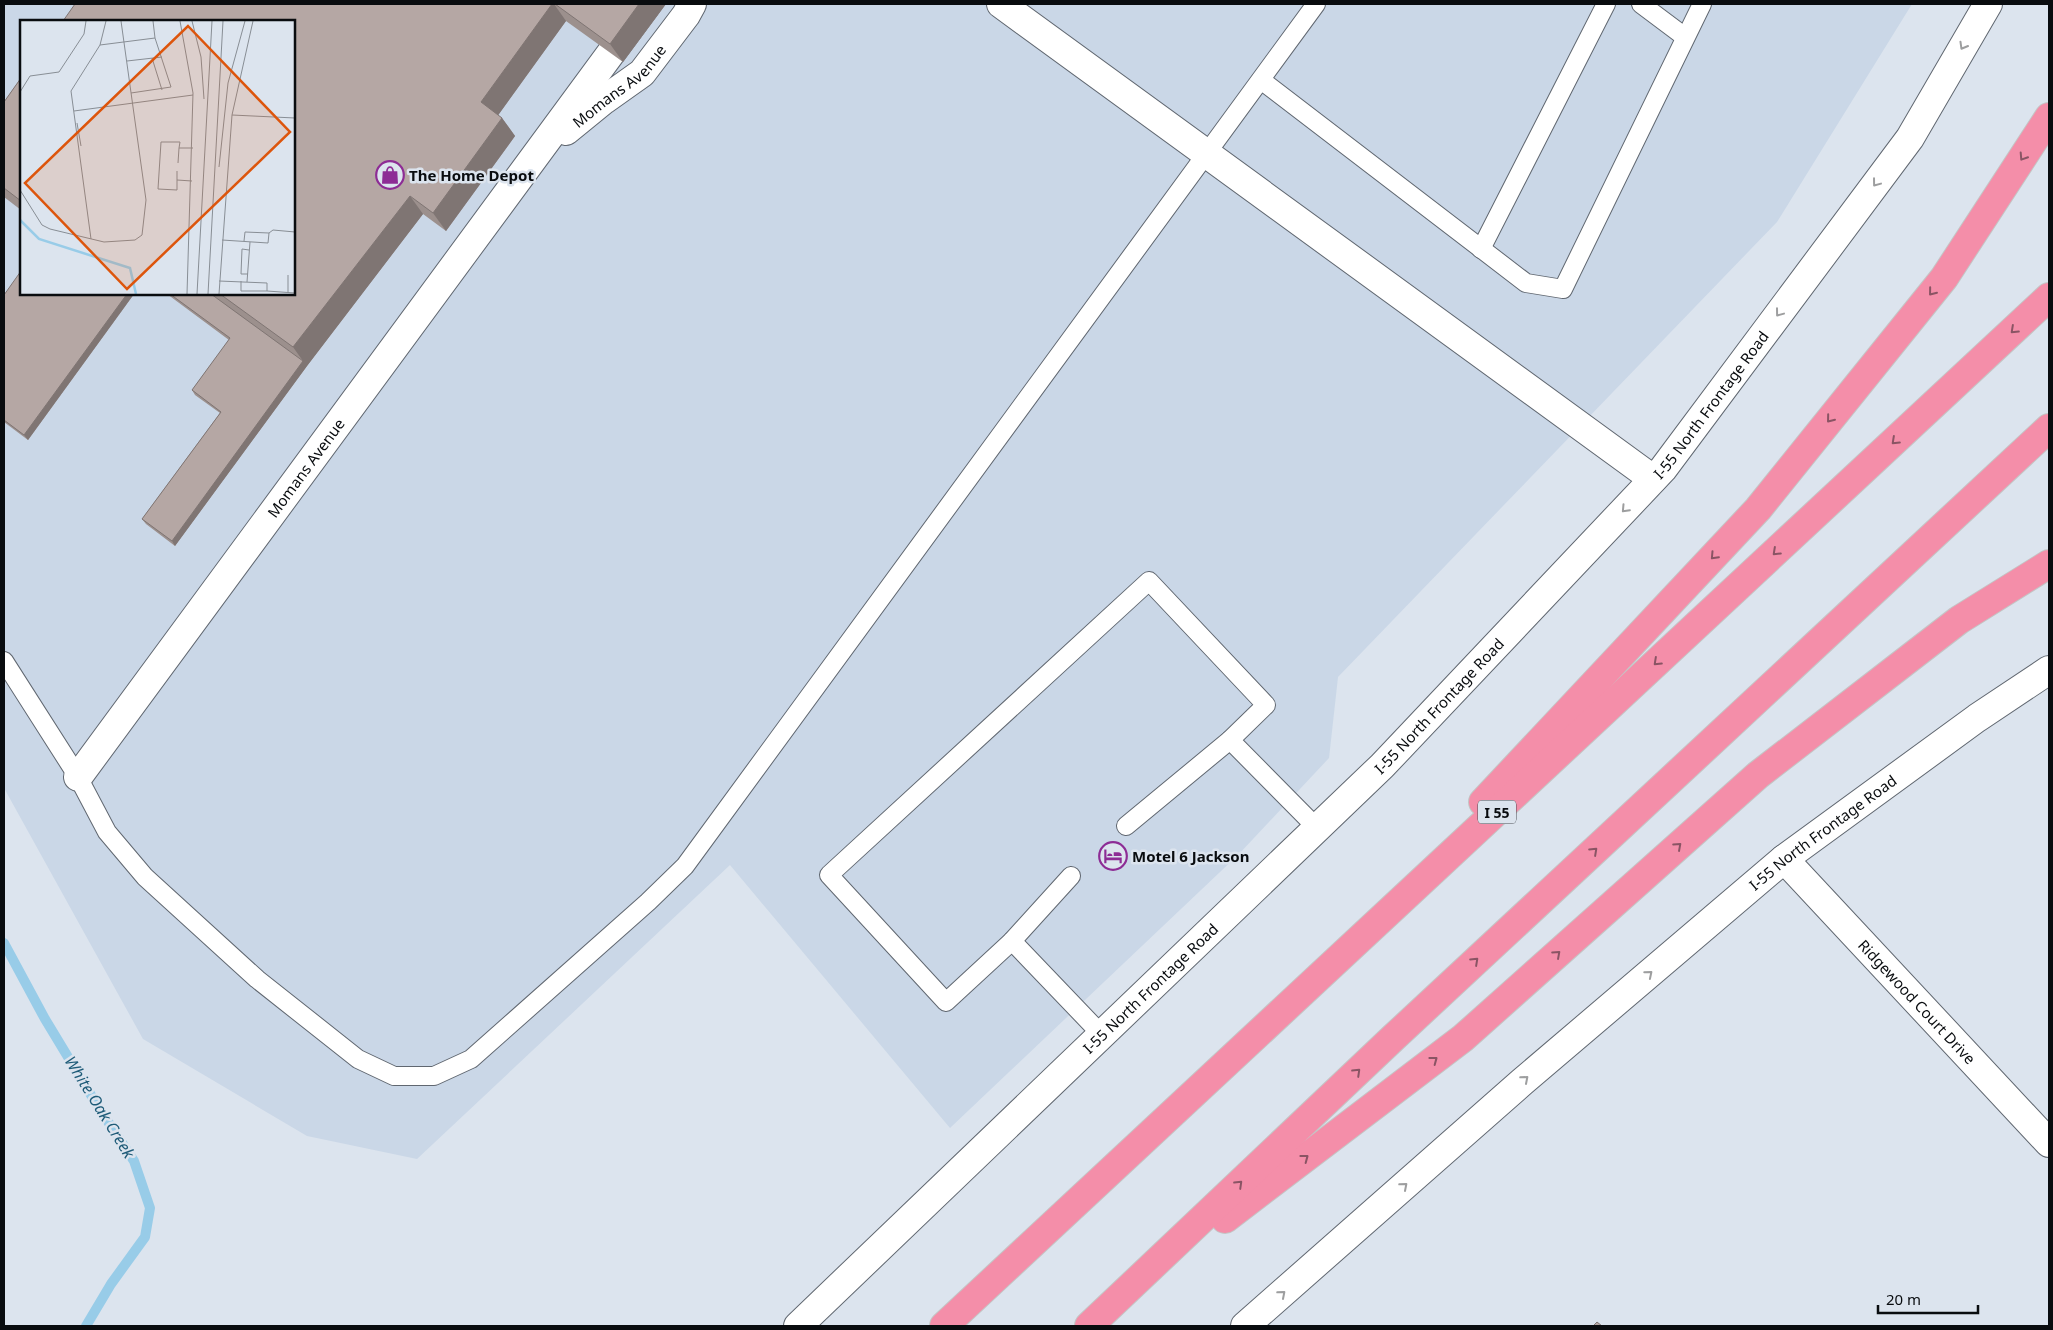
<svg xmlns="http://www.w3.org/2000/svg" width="2053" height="1330" font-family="'Noto Sans',sans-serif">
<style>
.built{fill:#cad7e7;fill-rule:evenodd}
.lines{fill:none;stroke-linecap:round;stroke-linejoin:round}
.stream{stroke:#98cce8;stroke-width:10}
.service-casing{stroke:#606770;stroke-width:20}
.minor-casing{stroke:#606770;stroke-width:30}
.tertiary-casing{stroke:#606770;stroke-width:30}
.motorway-casing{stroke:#c4c5c5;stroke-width:30}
.service{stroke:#fff;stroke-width:18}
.minor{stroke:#fff;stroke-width:28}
.tertiary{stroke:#fff;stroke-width:28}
.motorway{stroke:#f48ea9;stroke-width:28}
.wall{fill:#9c908d}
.shaded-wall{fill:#7f7573}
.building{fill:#b5a7a4;stroke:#7f7573}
.oneway{stroke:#9d9e9f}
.oneway2{stroke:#8a5464}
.labels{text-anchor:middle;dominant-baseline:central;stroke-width:5;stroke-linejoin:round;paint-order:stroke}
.shield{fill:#dce4ee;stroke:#484d52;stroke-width:1}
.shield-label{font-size:14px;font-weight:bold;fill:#090c0f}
.street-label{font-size:15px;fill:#090c0f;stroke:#dce4ee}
.poi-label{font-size:15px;font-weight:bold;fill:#090c0f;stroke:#dce4ee;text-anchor:start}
.water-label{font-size:16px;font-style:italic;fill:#1e5b78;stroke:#dce4ee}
.inset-river{fill:none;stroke:#98cce8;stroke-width:2.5}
.inset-road{fill:none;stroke:#888e95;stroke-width:1}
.view{fill:#dd550c;fill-opacity:0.15;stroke:#dd550c;stroke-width:2.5}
.inset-edge{fill:none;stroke:#090c0f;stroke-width:2.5}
</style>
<rect width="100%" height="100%" fill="#dce4ee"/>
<path class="built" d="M4,4H1912L1777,222L1338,677L1329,758L1239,854L950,1128L730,865L417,1159L307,1136L143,1039L4,788ZM21,21H294V294H21Z"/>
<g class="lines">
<path class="stream" d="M4,943L45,1019L97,1105L134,1161L150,1208L145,1237L111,1284L86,1326"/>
<defs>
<g id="service">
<path d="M1641,4L1685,37"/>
<path d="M1261,80L1526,283L1563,289L1702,4"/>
<path d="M1481,249L1606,4"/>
<path d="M4,661L78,777L107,832L145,877L257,979L358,1059L394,1076H434L471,1059L648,902L685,866L1316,4"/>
<path d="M1126,826L1230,740"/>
<path d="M1071,876L1012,941L946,1002L829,875L1149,581L1266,705L1230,740L1317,828"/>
<path d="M1012,941L1102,1035"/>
</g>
<g id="minor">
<path d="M1001,4L1653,479"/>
<path id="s1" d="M566,131L604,100L642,73L686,15L692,4"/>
<path id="s2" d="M78,777L647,4"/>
<path id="s3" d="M1784,859L2049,1143"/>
</g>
<g id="tertiary">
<path id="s4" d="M798,1326L1382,766L1663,469L1910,138L1988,4"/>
<path id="s5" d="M1245,1326L1522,1082L1784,859L1977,718L2049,670"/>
</g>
<g id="motorway">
<path d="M1483,802L1758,509L1944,278L2049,117"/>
<path d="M1225,1219L1463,1038L1758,775L1959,620L2049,564"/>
<path d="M944,1326L2049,297"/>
<path d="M1089,1326L1393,1038L2049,428"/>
</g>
</defs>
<use href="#service" class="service-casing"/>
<use href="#minor" class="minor-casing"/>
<use href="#tertiary" class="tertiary-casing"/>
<use href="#motorway" class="motorway-casing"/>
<use href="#service" class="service"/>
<use href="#minor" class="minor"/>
<use href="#tertiary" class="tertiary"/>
<use href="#motorway" class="motorway"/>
</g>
<g class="wall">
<path d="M75,4H666L623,62L566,21L498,115L502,118L515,136L446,231L423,214L307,366L175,546L146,524L142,519L220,413L195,395L192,390L229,340L167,294H294Z"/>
<path d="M21,78V210L4,197V102Z"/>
<path d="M21,294H134L28,440L4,422V295Z"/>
</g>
<g class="shaded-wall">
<path d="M552,4H554L566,21L494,121L481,102Z"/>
<path d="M639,4H666L623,62L610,44Z"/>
<path d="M502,118L515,136L446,231L433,213Z"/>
<path d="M410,196L423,214L307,366L175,546L172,541L303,361L293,347Z"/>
<path d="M127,294H134L28,440L24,435Z"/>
</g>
<g class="building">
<path d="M75,4H552L481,102L502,118L433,213L410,196L293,347L220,294H294V21H63Z"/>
<path d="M555,4H639L610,44Z"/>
<path d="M21,78V201L4,188V102Z"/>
<path d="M21,271V294H127L24,435L4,420V295Z"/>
<path d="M170,294H211L303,361L172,541L142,519L221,412L192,390L230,338Z"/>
<path d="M1597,1322L1602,1326H1593Z"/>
</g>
<defs><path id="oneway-chevron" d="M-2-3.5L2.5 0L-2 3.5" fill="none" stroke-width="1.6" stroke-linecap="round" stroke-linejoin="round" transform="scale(1.25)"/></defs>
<g class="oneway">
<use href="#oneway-chevron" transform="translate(1963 46) rotate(120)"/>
<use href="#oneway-chevron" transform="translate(1876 183) rotate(127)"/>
<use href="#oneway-chevron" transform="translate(1779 313) rotate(127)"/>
<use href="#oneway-chevron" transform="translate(1625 509) rotate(133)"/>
<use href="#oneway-chevron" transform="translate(1649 974) rotate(-40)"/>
<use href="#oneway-chevron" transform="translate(1525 1079) rotate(-41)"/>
<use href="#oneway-chevron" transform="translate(1404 1186) rotate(-41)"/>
<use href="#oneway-chevron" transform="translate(1282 1294) rotate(-41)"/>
</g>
<g class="oneway2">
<use href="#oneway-chevron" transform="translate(2023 157) rotate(123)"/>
<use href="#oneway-chevron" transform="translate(1932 292) rotate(129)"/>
<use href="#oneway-chevron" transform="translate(2014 330) rotate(137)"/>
<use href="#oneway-chevron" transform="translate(1830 419) rotate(129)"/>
<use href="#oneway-chevron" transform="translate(1895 441) rotate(137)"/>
<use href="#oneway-chevron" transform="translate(1776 552) rotate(137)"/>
<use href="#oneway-chevron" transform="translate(1714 556) rotate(133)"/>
<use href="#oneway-chevron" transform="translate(1657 662) rotate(137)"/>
<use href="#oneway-chevron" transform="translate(1678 846) rotate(-42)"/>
<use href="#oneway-chevron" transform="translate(1594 851) rotate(-43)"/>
<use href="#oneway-chevron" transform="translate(1557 954) rotate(-42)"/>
<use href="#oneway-chevron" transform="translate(1475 961) rotate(-43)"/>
<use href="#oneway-chevron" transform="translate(1434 1060) rotate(-37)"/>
<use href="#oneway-chevron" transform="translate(1357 1072) rotate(-44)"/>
<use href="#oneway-chevron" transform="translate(1305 1158) rotate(-37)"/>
<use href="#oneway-chevron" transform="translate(1239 1184) rotate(-44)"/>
</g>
<defs>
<symbol id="shop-ring" viewBox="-11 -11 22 22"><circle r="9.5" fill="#dce4ee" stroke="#8d2c95" stroke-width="1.5"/><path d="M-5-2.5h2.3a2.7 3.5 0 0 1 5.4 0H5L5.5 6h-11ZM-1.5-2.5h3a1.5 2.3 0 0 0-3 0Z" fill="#8d2c95"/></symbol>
<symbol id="hotel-ring" viewBox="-11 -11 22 22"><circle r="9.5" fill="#dce4ee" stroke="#8d2c95" stroke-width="1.5"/><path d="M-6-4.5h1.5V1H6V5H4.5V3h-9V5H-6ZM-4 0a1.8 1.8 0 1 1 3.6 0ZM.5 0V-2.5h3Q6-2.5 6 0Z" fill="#8d2c95"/></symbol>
</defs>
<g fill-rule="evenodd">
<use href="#shop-ring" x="374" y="159" width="32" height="32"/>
<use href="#hotel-ring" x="1097" y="840" width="32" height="32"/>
</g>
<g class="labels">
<rect class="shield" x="1478" y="800.5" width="38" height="23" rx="4"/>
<g class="shield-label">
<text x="1497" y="812">I 55</text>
</g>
<g class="street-label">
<text stroke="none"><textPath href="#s1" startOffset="70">Momans Avenue</textPath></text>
<text stroke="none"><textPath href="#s4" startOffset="1298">I-55 North Frontage Road</textPath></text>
<text stroke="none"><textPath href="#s2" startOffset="384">Momans Avenue</textPath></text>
<text stroke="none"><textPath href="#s4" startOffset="892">I-55 North Frontage Road</textPath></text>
<text stroke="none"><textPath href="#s5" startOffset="760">I-55 North Frontage Road</textPath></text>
<text stroke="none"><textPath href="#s4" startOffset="488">I-55 North Frontage Road</textPath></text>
<text stroke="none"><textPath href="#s3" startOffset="195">Ridgewood Court Drive</textPath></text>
</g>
<g class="poi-label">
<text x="409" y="175">The Home Depot</text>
<text x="1132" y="856">Motel 6 Jackson</text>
</g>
<g class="water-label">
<text transform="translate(100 1107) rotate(58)">White Oak Creek</text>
</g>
</g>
<g transform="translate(20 20)">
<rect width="275" height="275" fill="#dce4ee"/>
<path class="inset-river" d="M0,200L19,219L110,248L116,274"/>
<path class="inset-road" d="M133,1L135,18M160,1L173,73L167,274M172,1L181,37L184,79M80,25L135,18L151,67L111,73M132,38L142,70M107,41L142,37M0,72L10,56L39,52L64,14L66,1M54,91L173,75M212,95L275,98M57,103L61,126M158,143L159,128M199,147L208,63L225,1M157,151V170L138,169L141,122H160L159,128H173M157,160L172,161M0,170L22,205L30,209L84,222L115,220L122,215L126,180L101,1M71,219L51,71L80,25L86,1M202,220L248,223L249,213L253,210L275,212M224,221L225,212L249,213M228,254H221L222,229L229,230M199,261L247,263V271L275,273M221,261V271H247M227,262L230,222M268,272V255M177,274L192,1M188,274L203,1M199,274L212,95L233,1"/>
<path class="view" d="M168,6L270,112L107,269L5,163Z"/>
<rect width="275" height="275" class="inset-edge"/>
</g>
<rect width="2053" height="1330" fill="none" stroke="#090c0f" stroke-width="10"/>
<path d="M1878 1305v8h100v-8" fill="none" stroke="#090c0f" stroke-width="2.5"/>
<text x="1886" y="1305" font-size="15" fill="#090c0f" stroke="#dce4ee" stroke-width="4" paint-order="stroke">20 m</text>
</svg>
